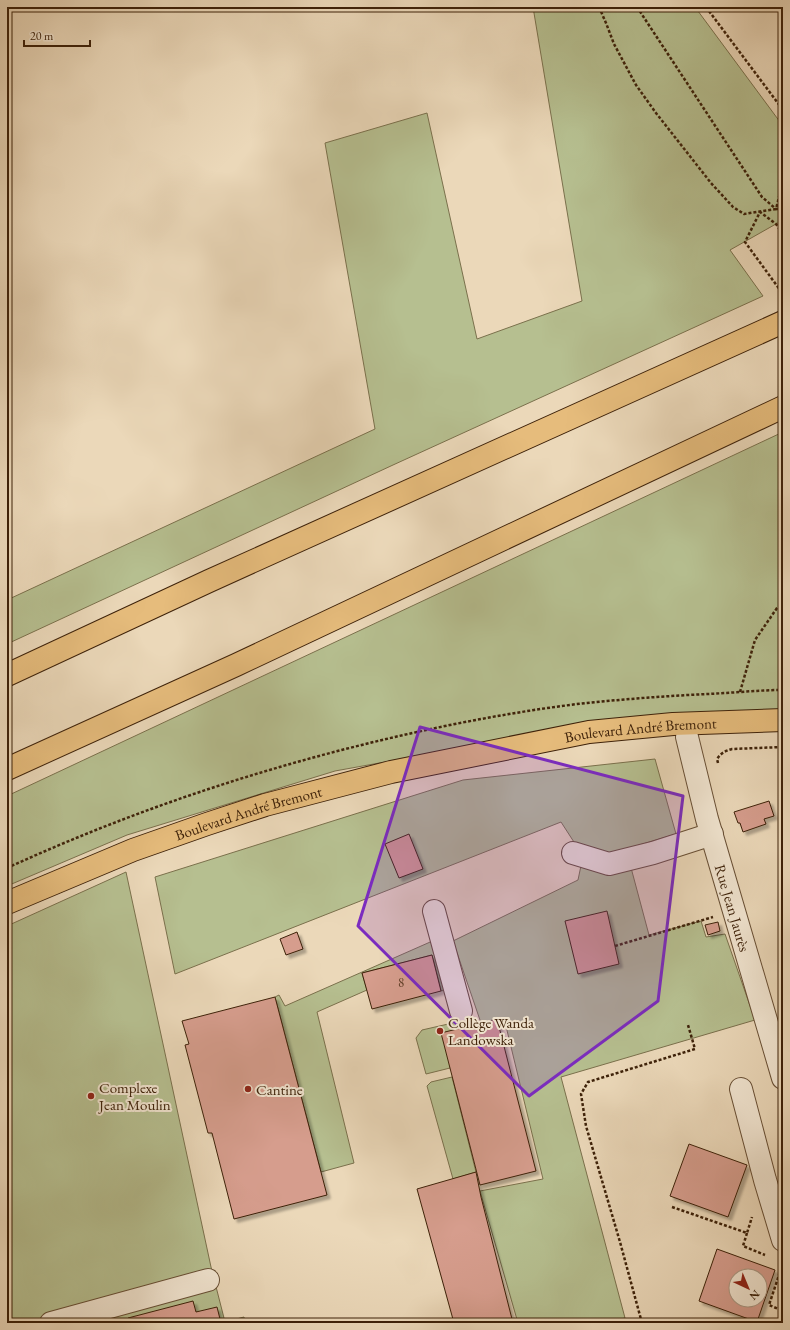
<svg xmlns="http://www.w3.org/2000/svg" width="790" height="1330" font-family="'EB Garamond',serif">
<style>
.green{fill:#b6bf90;stroke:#7a704c}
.building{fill:#d69d8d;stroke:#3d2109;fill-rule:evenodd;filter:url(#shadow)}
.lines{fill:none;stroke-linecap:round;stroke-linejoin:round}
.minor-casing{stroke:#684f35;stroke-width:24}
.major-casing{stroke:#3d2109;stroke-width:24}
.highway-casing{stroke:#3d2109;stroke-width:24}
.path{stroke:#3d2109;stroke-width:2.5;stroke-dasharray:3 2;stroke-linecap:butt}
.minor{stroke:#f2e6d2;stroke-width:22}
.major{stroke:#e6bc7c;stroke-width:22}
.highway{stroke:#e6bc7c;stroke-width:22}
.marked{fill:#7b2cbf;fill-opacity:0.2;stroke:#7b2cbf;stroke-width:3;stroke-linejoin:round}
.poi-dot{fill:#8f2418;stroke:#f2e6d2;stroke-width:1.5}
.labels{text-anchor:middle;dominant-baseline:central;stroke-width:4;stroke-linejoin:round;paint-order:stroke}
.number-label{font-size:13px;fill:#63402a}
.street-label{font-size:15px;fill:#3d2109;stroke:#f2e6d2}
.poi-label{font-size:15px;fill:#3d2109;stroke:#f2e6d2;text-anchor:start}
</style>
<defs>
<filter id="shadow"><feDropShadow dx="3.5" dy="3.5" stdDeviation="1" flood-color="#0004"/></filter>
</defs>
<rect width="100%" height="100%" fill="#ebd8b9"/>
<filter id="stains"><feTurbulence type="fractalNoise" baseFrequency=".005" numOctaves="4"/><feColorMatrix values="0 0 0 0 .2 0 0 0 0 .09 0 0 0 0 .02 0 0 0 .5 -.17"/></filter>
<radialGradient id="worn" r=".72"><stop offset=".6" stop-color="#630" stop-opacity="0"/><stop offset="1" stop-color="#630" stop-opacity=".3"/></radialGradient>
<g class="green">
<path d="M533,7H695L783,126V220L730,250L763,296L393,465L7,644V600L375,429L325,143L427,113L477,339L582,301Z"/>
<path d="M783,432V713L501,741L335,771L127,835L7,886V796Z"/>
<path d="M655,759L676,834L626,849L649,935L701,921L706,937L725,934L755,1020L561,1077L625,1318L603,1323H518L480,1191L543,1179L504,1018L481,1023L453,941L578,880L583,856L561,822L175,974L155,877L463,780Z"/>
<path d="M126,872L211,1267L225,1322L244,1317L245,1323H7V926Z"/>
<path d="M437,939L450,989L441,991L432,955L362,973L367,990L317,1012L354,1163L321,1172L275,997L279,995L285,1006Z"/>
<path d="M457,1022L459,1029L450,1068L426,1074L416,1038L422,1030Z"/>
<path d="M452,1077L476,1172L453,1179L427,1086L431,1082Z"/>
</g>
<g class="building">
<path d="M769,801L774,816L764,819L766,824L743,832L740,823H738L734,812Z"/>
<path d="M409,834L423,869L399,878L385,844Z"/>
<path d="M607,911L619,964L578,974L565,921Z"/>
<path d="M718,922L720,931L708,935L705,925Z"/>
<path d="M297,932L303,949L286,955L280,939Z"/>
<path d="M432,955L441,991L372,1009L362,973Z"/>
<path d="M275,997L327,1195L234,1219L212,1133H208L185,1045L189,1044L182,1021Z"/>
<path d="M497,1019L536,1171L480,1185L441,1033Z"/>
<path d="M689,1144L747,1165L728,1217L670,1196Z"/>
<path d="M476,1172L481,1197L513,1323H454L417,1189Z"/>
<path d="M717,1249L775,1270L757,1322L699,1301ZM736,1276H760V1300H736Z"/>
<path d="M193,1301L196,1312L217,1307L221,1323H129L128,1318Z"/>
</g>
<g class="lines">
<defs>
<g id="minor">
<path id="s1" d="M687,737L707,819L783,1078"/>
<path d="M573,853L609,864L653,853L712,834"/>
<path d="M434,911L461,1011"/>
<path d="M741,1089L765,1180L783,1240"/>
<path d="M51,1323L208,1280"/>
</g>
<g id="major">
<path id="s2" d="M7,903L133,850L207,824L265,805L391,772L589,732L673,724L783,720"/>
</g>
<g id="highway">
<path d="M7,675L209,581L783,322"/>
<path d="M7,769L236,665L783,407"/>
</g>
</defs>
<use href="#minor" class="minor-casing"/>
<use href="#major" class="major-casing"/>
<use href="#highway" class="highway-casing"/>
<g class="path">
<path d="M599,7L606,23L614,44L636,85L656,113L711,183L733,207L744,214L776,209L783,181"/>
<path d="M637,7L762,197L776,209H783"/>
<path d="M706,7L783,110"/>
<path d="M783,234L776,224L760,212L745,242L783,294"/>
<path d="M740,692L755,640L777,608L783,605"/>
<path d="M718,763L717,759C721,753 725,751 732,749L783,747"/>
<path d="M7,868C136,809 270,765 408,734C466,721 526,710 586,703C626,699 666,696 707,694C732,693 758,690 783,690"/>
<path d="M615,946L713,917"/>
<path d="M672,1207L747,1233L752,1217"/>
<path d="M747,1233L743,1246L765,1255"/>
<path d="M783,1263L769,1305L783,1311"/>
<path d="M642,1323L620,1242L586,1126L581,1094L588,1082L695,1049L688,1025"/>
</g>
<use href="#minor" class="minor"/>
<use href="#major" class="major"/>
<use href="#highway" class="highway"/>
</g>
<path class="marked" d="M420,727L683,796L658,1001L529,1096L358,926Z"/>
<g class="poi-dot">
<circle cx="440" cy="1031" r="4"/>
<circle cx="248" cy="1089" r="4"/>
<circle cx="91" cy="1096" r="4"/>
</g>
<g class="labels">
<g class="number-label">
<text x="401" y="982">8</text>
</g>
<g class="street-label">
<text stroke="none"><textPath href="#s2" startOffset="660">Boulevard André Bremont</textPath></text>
<text stroke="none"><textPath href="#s2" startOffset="258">Boulevard André Bremont</textPath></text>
<text stroke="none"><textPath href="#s1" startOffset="177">Rue Jean Jaurès</textPath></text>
</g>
<g class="poi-label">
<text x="448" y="1022">Collège Wanda<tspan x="448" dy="17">Landowska</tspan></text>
<text x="99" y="1087">Complexe<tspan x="99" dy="17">Jean Moulin</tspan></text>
<text x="256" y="1089">Cantine</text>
</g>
</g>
<rect width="790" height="1330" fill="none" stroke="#ebd8b9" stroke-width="24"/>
<rect x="8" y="8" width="774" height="1314" fill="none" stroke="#3d2109" stroke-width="2"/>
<rect x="12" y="12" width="766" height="1306" fill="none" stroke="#3d2109"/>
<g transform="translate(748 1288) rotate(136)"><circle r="19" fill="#f2e6d2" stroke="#aa9782"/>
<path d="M0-3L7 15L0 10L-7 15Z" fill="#8f2418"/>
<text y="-6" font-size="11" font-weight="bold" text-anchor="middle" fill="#3d2109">N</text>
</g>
<path d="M24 40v6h66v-6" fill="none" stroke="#3d2109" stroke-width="2"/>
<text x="30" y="40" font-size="12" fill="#3d2109" stroke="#f2e6d2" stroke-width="3" paint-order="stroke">20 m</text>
<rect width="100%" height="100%" filter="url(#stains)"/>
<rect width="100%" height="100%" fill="url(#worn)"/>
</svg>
